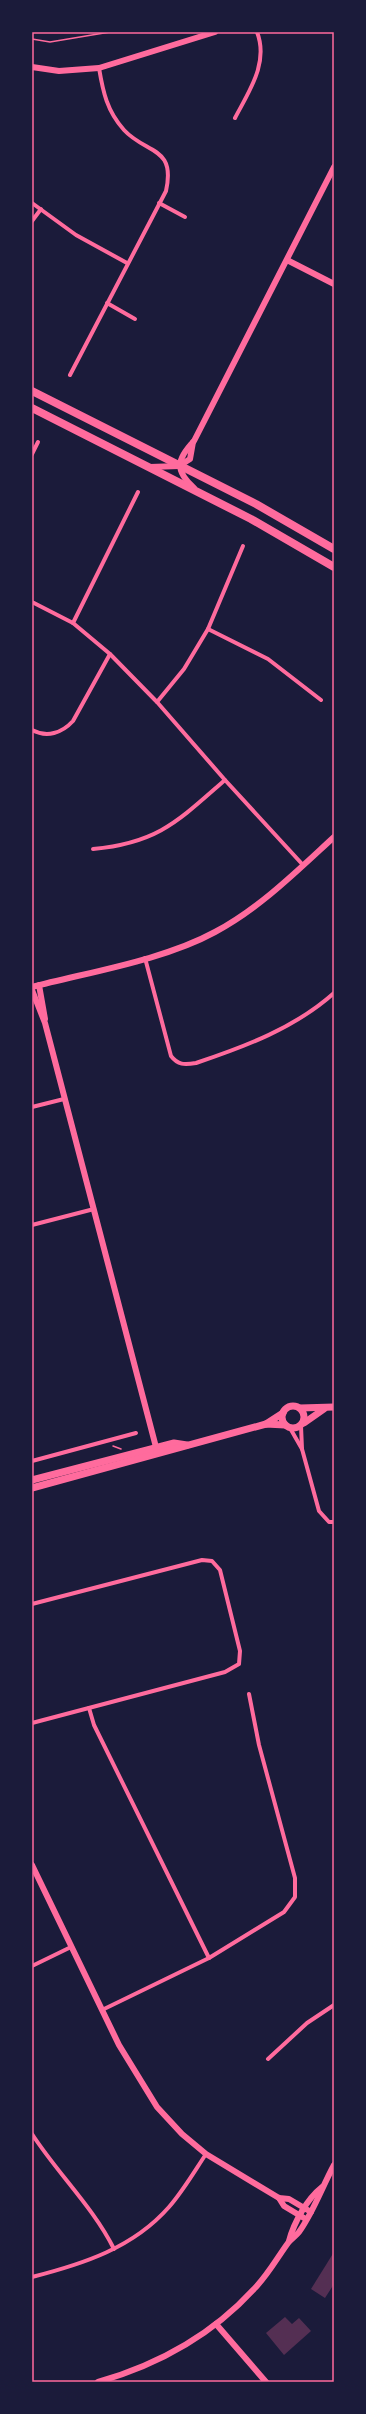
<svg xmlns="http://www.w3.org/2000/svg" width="366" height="2414" font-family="'DM Sans',sans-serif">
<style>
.building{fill:#542f53}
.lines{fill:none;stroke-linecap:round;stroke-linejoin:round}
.path{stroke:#ff6b9d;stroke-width:1.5}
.minor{stroke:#ff6b9d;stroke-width:4}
.tertiary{stroke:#ff6b9d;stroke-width:6}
.secondary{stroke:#ff6b9d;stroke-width:7}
.primary{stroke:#ff6b9d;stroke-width:8}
.neatline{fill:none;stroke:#ff6b9d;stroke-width:1.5}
</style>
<rect width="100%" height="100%" fill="#1b1b3a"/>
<g class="building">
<path d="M334,2252V2284L325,2298L311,2289Z"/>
<path d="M285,2317L292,2324L299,2318L311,2331L284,2355L266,2333Z"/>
</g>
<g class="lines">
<g class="path">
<path d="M32,39L50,42L110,32"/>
<path d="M113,1446L121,1449"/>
</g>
<g class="minor">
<path d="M235,118C249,91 269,63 257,32"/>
<path d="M32,203L76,235L127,263"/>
<path d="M159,203L185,217"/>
<path d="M32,221L41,209"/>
<path d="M107,303L135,319"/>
<path d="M70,375L166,191C176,146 146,154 124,130C107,111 103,92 99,68"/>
<path d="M32,454L38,442"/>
<path d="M32,602L73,623L110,654L157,702L225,780L303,865"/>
<path d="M73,623L138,492"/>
<path d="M208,629L268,659L321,700"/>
<path d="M157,702L184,669L208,629L243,546"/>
<path d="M32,730C47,738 62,733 73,721L110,654"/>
<path d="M93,849C158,843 178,821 225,780"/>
<path d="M145,958L171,1056C178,1065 184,1065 196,1063C244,1047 295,1028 334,993"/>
<path d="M32,1107L64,1099"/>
<path d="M32,1225L94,1209"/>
<path d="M301,1426L302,1449"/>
<path d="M290,1428L302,1449L319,1511L329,1522H334"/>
<path d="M32,1461L136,1433"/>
<path d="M32,1604L202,1560L212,1561L220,1570L240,1651L239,1664L225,1672L32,1723"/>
<path d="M89,1708L94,1725L209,1958"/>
<path d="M32,1966L71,1947"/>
<path d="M102,2010L209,1958L284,1912L295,1897V1878L259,1745L249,1694"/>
<path d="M268,2059L307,2023L334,2005"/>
<path d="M32,2134C58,2174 93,2207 114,2249"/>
<path d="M32,2277C83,2264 133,2248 169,2207C183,2191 194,2172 206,2154"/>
</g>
<g class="tertiary">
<path d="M32,67L59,71L99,68L215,32"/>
<path d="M287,260L334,284"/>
<path d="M150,467L179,466L190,459L193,442"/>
<path d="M194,488C174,470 177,459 194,441L334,167"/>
<path d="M39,985L45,1019"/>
<path d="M32,987C89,972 164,960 215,932C260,908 297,871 334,837"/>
<path d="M32,990L45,1023L157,1451"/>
<path d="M32,1865L119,2045L157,2107L182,2134L206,2154L279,2198L289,2199L311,2212"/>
<path d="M279,2198L284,2206L304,2218"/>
<path d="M289,2241C294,2222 307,2199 322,2187"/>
<path d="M216,2324L266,2382"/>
<path d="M98,2382C157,2365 212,2335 254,2289C268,2275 277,2258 288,2243C291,2239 296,2236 299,2232C314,2211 322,2187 334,2165"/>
</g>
<g class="secondary">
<circle cx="293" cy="1417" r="11"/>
<path d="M300,1408L334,1407"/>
<path d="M304,1423L324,1409"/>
<path d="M266,1424L283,1413"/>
<path d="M32,1480L174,1443L187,1445"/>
<path d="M32,1488L266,1424L285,1425"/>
</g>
<g class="primary">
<path d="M32,391L256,504L334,549"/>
<path d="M32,408L251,519L334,567"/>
</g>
</g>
<rect width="366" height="2414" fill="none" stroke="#1b1b3a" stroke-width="66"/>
<rect x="33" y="33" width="300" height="2348" class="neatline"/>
</svg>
